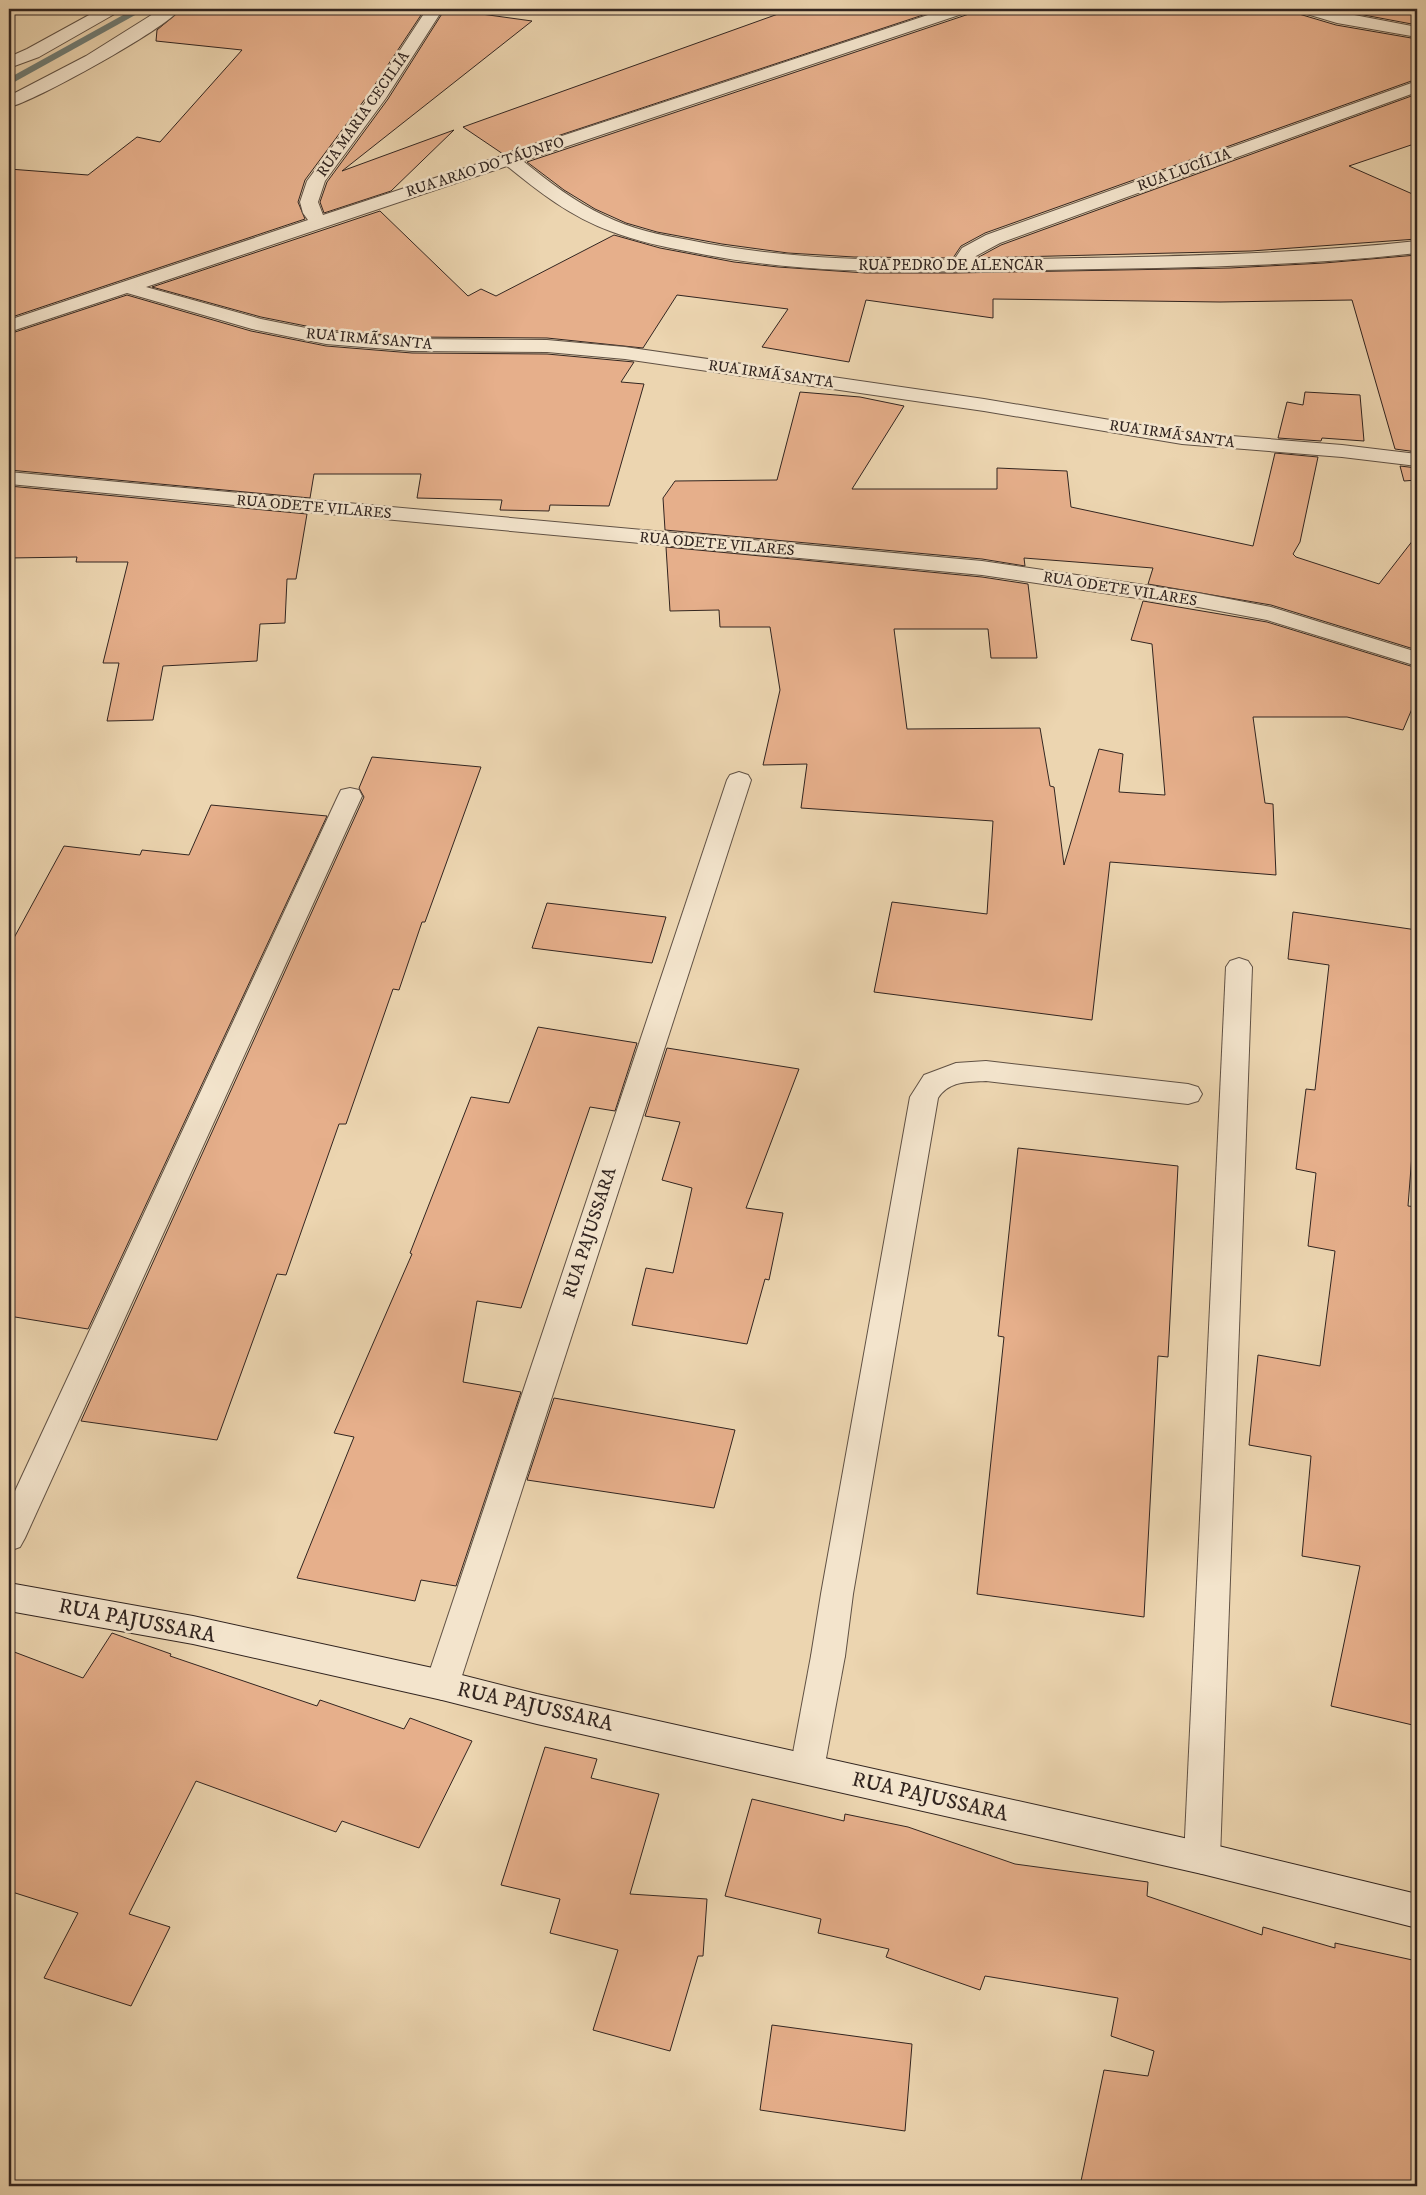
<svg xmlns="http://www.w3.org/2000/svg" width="1426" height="2195" font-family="'IM FELL DW Pica',serif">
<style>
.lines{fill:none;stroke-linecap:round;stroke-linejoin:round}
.stream{fill:#707d76;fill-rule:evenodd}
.building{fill:#e6af8b;stroke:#322520}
.service-casing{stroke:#605144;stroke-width:2}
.minor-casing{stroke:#605144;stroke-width:2}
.secondary-casing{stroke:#322520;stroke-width:2}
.service{fill:#f3e4cc;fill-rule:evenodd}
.minor{fill:#f3e4cc;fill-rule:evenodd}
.secondary{fill:#f3e4cc;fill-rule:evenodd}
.labels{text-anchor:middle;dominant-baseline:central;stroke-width:5;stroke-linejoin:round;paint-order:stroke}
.far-street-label{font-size:15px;fill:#322520;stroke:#f3e4cc}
.street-label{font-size:18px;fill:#322520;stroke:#f3e4cc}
.near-street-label{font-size:21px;fill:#322520;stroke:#f3e4cc}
</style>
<rect width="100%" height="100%" fill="#ecd5b0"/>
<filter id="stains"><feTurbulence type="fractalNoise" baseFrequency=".004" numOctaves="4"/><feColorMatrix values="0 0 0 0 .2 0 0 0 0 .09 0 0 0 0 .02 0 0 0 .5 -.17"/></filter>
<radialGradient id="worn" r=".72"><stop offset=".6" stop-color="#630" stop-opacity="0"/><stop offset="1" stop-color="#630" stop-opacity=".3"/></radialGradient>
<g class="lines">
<path class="stream" d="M134,9H146L9,85V78Z"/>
</g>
<g class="building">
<path d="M182,9H425L368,95L305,180L298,202L305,219L9,318V169L88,175L137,137L160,142L242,50L156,41L157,30Z"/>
<path d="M445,9L532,21L342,171L454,130L391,191L324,213L320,202L327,182L388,99Z"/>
<path d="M792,9H941L503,154L463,127Z"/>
<path d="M972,9H1296L1299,14L1336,25L1417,39V79L985,233L961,246L953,258L854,257L788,253L722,244L657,232L626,223L595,209L564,190L527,162L969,14Z"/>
<path d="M1332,9H1417V25Z"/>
<path d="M1417,94V143L1349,166L1417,196V239L1251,251L977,258L1001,245Z"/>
<path d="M380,211L468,296L481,289L496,296L614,235L660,248L734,262L778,267L866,273H954L1230,268L1324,263L1417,255V452L1395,449L1352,300L1220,302L993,299V318L866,300L849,362L762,347L788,309L677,295L643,348L547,338L412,337L326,330L261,317L152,287Z"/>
<path d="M127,295L251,331L326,346L412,353L547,354L634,362L621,382L644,384L609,506L550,505L549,511L500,510L502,500L417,498L421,474H314L310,498L9,470V334Z"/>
<path d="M800,392L860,397L904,406L852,489H997V468L1067,471L1071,507L1253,546L1275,453L1318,457L1300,542L1293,554L1296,557L1379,584L1417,535V650L1271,605L1148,584L1153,568L1024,558L1025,566L982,559L665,530L663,498L675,481L777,480Z"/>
<path d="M1305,392L1360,395L1364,441L1322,438L1321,441L1278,438L1287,402L1303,405Z"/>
<path d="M1400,466L1417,468V480L1404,481Z"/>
<path d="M9,486L307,514L296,579H287L285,623L260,624L257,661L163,666L153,720L107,721L119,663H103L128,562H76L77,557L9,558Z"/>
<path d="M666,547L982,577L1028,584L1037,658H991L988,629H894L907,729L1040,728L1050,786L1054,787L1064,865L1099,749L1123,754L1119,792L1165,795L1152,644L1131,640L1143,601L1267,622L1417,668V697L1403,730L1347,717H1253L1265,803L1273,804L1276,875L1110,862L1092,1020L874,992L892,902L987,914L993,821L801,808L807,764L763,765L780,690L770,627H720L719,610L670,611Z"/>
<path d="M372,757L481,767L425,922H422L399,990L393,989L346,1124H339L286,1275L277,1274L217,1440L81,1421L364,797L359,788Z"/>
<path d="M211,805L327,816L88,1329L9,1316V947L64,846L140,855L142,850L189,855Z"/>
<path d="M547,903L666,917L652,963L532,948Z"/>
<path d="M1293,912L1417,930V1090L1408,1206L1417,1207V1726L1331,1706L1360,1566L1302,1556L1311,1456L1249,1445L1258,1355L1320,1366L1335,1251L1308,1246L1316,1173L1296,1169L1306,1089L1315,1090L1329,965L1288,959Z"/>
<path d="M538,1027L637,1043L615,1111L590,1107L521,1308L477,1301L463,1382L521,1392L456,1586L421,1580L415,1601L297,1578L354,1437L334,1433L412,1254L410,1253L471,1097L509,1103Z"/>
<path d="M667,1048L799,1069L746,1208L783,1213L769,1280L765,1279L747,1344L632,1325L646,1268L673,1273L692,1188L662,1180L680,1122L645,1116Z"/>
<path d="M1018,1148L1178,1166L1168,1357L1158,1356L1144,1617L977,1594L1004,1337L998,1336Z"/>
<path d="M554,1398L735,1430L714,1508L527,1480Z"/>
<path d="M112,1633L171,1654L170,1656L317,1706L320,1700L404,1729L410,1718L472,1741L419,1848L342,1821L336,1832L196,1781L129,1914L170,1927L131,2006L44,1978L78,1913L9,1891V1650L83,1678Z"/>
<path d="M545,1747L597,1759L591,1778L659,1794L630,1894L707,1899L703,1956H698L670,2051L593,2030L618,1950L550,1933L560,1899L501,1885Z"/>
<path d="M752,1799L844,1821L845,1814L908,1827L1015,1864L1148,1882L1147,1896L1262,1935L1263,1927L1335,1948V1943L1417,1961V2186H1080L1104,2070L1148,2076L1154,2051L1111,2036L1118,1998L985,1976L980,1990L886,1957L889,1949L818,1933L821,1919L725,1896Z"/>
<path d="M772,2025L912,2044L905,2131L760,2110Z"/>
</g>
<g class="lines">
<defs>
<path id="service" d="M986,1061L1188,1084L1198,1087L1202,1094L1198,1101L1188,1104L986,1081C967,1082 949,1081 938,1098L853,1594L845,1656L840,1666L828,1670L816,1666L811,1656L821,1594L910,1097L924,1075L956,1063Z"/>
<g id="minor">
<path d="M100,9H120L118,12L39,57L9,68V57L27,49Z"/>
<path d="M161,9H180C167,28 34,102 9,107V96L86,56Z"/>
<path d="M427,9H443L386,98L325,181L318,202L323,215L946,9H970L968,12L523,161C549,182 575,202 605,216C631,229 660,235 689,240C776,258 865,261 954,260L962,248L986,235L1417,81V92L1000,243L976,256L974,260C1122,257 1270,257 1417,241V253C1293,267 1167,268 1042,270C925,272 807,276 691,252C664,247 636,241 610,231C571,217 539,192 507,166L146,287L261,319L326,332L412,339L547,340L625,347L984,399L1182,432L1342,445L1417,454V466L1342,457L1182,444L984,411L625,359L547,352L412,351L326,344L252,329L127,293L9,332V320L308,220L303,213L300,202L307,181L370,96Z"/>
<path d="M1298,9H1323L1417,27V37L1337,23L1300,12Z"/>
<path d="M9,472L982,561L1198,593L1271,607L1417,652V666L1267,620L1198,607L982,575L9,484Z"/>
<path d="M739,772L748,775L751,780L459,1685L454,1695L442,1700L430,1695L425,1685L727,780L730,775Z"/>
<path d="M350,788L359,790L362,796L25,1538L20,1547L9,1551V1504L338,796L341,790Z"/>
<path d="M1239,958L1248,961L1252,967L1220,1858L1214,1869L1202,1874L1190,1869L1184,1858L1226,967L1230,961Z"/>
<path d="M828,1642L840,1646L845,1656L824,1769L819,1780L807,1784L795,1780L790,1769L811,1656L816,1646Z"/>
</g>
<path id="secondary" d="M9,1583L193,1616L442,1670L537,1694L1202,1842L1417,1894V1928L1202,1874L537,1724L442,1700L193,1644L9,1611Z"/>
</defs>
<use href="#service" class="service-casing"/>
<use href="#minor" class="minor-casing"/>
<use href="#secondary" class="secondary-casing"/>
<use href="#service" class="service"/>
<use href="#minor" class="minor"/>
<use href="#secondary" class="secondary"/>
</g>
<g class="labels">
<g class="far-street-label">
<text transform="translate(363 114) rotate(-55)">RUA MARIA CECILIA</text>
<text transform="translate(485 167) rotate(-18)">RUA ARAO DO TÁUNFO</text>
<text transform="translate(1184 170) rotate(-20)">RUA LUCÍLIA</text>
<text x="951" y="265">RUA PEDRO DE ALENCAR</text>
<text transform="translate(369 339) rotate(5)">RUA IRMÃ SANTA</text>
<text transform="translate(771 374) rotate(8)">RUA IRMÃ SANTA</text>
<text transform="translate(1172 434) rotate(8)">RUA IRMÃ SANTA</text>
<text transform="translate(314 507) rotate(5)">RUA ODETE VILARES</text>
<text transform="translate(717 544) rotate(5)">RUA ODETE VILARES</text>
<text transform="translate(1120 589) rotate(9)">RUA ODETE VILARES</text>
</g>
<g class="street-label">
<text transform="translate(590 1233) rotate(-72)">RUA PAJUSSARA</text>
</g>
<g class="near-street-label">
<text transform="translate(137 1621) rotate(11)">RUA PAJUSSARA</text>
<text transform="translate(535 1707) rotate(13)">RUA PAJUSSARA</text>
<text transform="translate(930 1797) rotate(13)">RUA PAJUSSARA</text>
</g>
</g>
<rect width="1426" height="2195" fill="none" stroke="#ecd5b0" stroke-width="30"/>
<rect x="10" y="10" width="1406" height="2175" fill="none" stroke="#322520" stroke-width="2.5"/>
<rect x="15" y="15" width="1396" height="2165" fill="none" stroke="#322520"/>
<rect width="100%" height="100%" filter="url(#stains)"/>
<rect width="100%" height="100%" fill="url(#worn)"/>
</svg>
